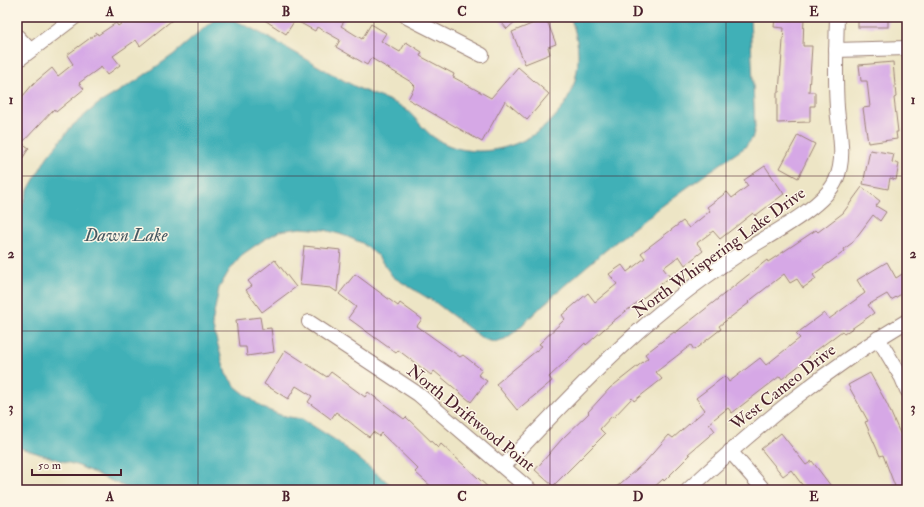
<svg xmlns="http://www.w3.org/2000/svg" width="924" height="507" font-family="'IM FELL Double Pica',serif">
<style>
.water{fill:#3fb0b7;stroke:#446871}
.building{fill:#d6a8e6}
.lines{fill:none;stroke-linecap:round;stroke-linejoin:round}
.minor-casing{stroke:#9c8278;stroke-width:16}
.minor{stroke:#fff;stroke-width:14}
.grid{fill:none;stroke:#4a1f2b;stroke-width:1;stroke-opacity:0.55}
.labels{text-anchor:middle;dominant-baseline:central;stroke-width:3;stroke-linejoin:round;paint-order:stroke}
.street-label{font-size:17px;fill:#4a1f2b;stroke:#fcf5e5}
.water-label{font-size:18px;font-style:italic;fill:#465963;stroke:#fcf5e5}
.neatline{fill:none;stroke:#4a1f2b;stroke-width:1.5}
.grid-label{font-size:13px;text-anchor:middle;font-weight:bold;fill:#4a1f2b}
</style>
<rect width="100%" height="100%" fill="#fcf5e5"/>
<filter id="ink" filterUnits="userSpaceOnUse"><feTurbulence type="fractalNoise" baseFrequency=".025" numOctaves="2"/><feDisplacementMap in="SourceGraphic" scale="8" xChannelSelector="R" yChannelSelector="G"/><feConvolveMatrix kernelMatrix="1 2 1 2 8 2 1 2 1" color-interpolation-filters="sRGB"/></filter>
<filter id="wash" filterUnits="userSpaceOnUse"><feTurbulence type="fractalNoise" baseFrequency=".012" numOctaves="4" result="noise"/><feDisplacementMap in="SourceGraphic" scale="16" xChannelSelector="R" yChannelSelector="G"/><feGaussianBlur stdDeviation="0.9" result="paint"/><feColorMatrix in="noise" values="0 0 0 0 0 0 0 0 0 0 0 0 0 0 0 0 0 1.4 0 .05"/><feComposite in="paint" operator="in"/></filter>
<g filter="url(#wash)">
<rect width="100%" height="100%" fill="#ede5c5"/>
<path class="water" d="M570,17H750L755,128L752,139L744,148C662,203 586,262 516,331L505,339L494,342L483,339L436,303L393,277L377,255L362,243L343,235L325,230L301,228L280,231L262,241L243,254L229,271L219,288L212,324L226,374L236,387L263,408L283,416L302,419L337,441L397,490H131L79,466L17,447V220L28,190L47,157L72,126L98,104L136,81L173,55L216,18H230C274,38 315,66 358,88C372,95 393,100 405,109C417,118 424,132 438,140C478,164 532,146 559,112C581,85 583,47 570,17Z"/>
<g id="blocks">
<g class="building">
<path d="M130,17H176L140,46L136,40L113,56L120,65L107,75L101,67L79,83L84,89L56,112L54,109L22,143L29,148L17,167V103L33,84L52,68L58,76L73,64L67,55L97,33L98,35L116,23L118,26Z"/>
<path d="M260,17H347L341,26L362,39L371,24L386,33L381,41L400,52L406,42L422,52L420,56L454,74L453,77L491,98L518,67L549,94L527,120L505,101L482,142L408,99L415,86L411,82L371,58L367,65L336,47L340,40L317,27L315,31L295,20L286,34Z"/>
<path d="M497,17H520L507,29Z"/>
<path d="M775,17H804L803,46H812L809,92H815V106H810V122L777,123V92H779L784,28L774,27Z"/>
<rect x="858" y="17" width="30" height="10"/>
<path d="M546,18L556,44L548,47L550,54L525,64L512,32Z"/>
<path d="M893,62L896,97L894,98L898,132H896L897,139L868,143L863,108L870,107L867,81H861L859,65Z"/>
<path d="M798,135L815,144L798,178L780,168Z"/>
<path d="M870,150L894,154L892,162L899,164L896,180L890,178L888,189L863,184Z"/>
<path d="M765,166L784,194L755,216L753,213L720,239L713,231L697,243L703,251L685,265L679,256L663,268L670,277L612,322L586,345L585,343L549,377L552,381L517,410L496,384L542,346L539,344L565,319L562,315L588,293L595,302L617,284L609,274L622,265L627,272L645,258L641,253L650,246L683,221L689,228L710,211L707,207L727,192L732,198L748,186L744,180Z"/>
<path d="M862,187L880,201L876,206L886,212L880,221L873,215L852,243L844,249L845,251L813,275L816,279L803,288L797,279L790,283L784,274L748,302L749,303L719,326L721,329L694,350L691,345L656,372L662,379L634,401L632,398L613,418L612,416L600,429L605,434L553,486L535,470L562,439L589,413L588,412L610,388L648,358L645,354L674,332L675,333L767,260L768,262L816,230L818,232L843,213Z"/>
<path d="M304,246L341,250L337,292L331,288L300,285Z"/>
<path d="M275,260L296,287L262,312L246,290L252,286L248,281Z"/>
<path d="M887,262L896,278L907,271V291L891,300L887,294L868,305L874,313L844,334L842,331L809,356L810,357L782,379L780,376L732,413L728,408L709,423L715,431L688,454L690,455L664,481L663,479L651,490H613L645,462L669,435L673,438L705,410L696,398L725,376L729,382L760,358L766,365L800,338L796,334L824,313L829,319L865,293L857,280Z"/>
<path d="M355,274L398,306L400,303L422,319L417,326L460,357L463,355L482,370L478,375L487,381L471,402L434,371L431,375L398,350L396,353L348,318L356,307L339,294Z"/>
<path d="M260,317L262,329L271,328L274,352L247,356L246,347H239L236,320Z"/>
<path d="M285,350L327,377L331,372L365,397L368,392L404,419L406,417L438,448L441,444L491,490H435L415,472L418,469L381,433L379,436L373,432L369,437L336,412L331,419L308,402L312,396L296,386L288,399L264,384Z"/>
<path d="M870,373L887,404L907,449V485L896,489L883,455L880,456L865,422L868,421L848,385Z"/>
<path d="M781,433L806,465L812,461L834,490H806L791,470L783,476L761,449Z"/>
</g>
</g>
</g>
<g filter="url(#ink)">
<use href="#blocks" fill-opacity="0" stroke="#9c8278" stroke-width="1"/>
<g class="lines">
<defs>
<g id="minor">
<path d="M407,17L482,55"/>
<path d="M17,36L30,50"/>
<path d="M836,50L907,48"/>
<path d="M17,61L75,17"/>
<path d="M309,322L418,394L530,490"/>
<path d="M878,338L902,378L907,390"/>
<path d="M730,451L764,490"/>
<path d="M504,466C580,385 657,303 754,245C777,231 825,205 836,180C846,157 839,132 837,108C835,78 836,47 837,17"/>
<path d="M688,490C756,427 827,368 907,321"/>
</g>
</defs>
<use href="#minor" class="minor-casing"/>
<use href="#minor" class="minor"/>
</g>
</g>
<path class="grid" d="M198,17V490M374,17V490M550,17V490M726,17V490M17,176H907M17,331H907"/>
<g class="labels">
<g class="street-label">
<text transform="translate(719 252) rotate(-36)">North Whispering Lake Drive</text>
<text transform="translate(783 387) rotate(-38)">West Cameo Drive</text>
<text transform="translate(471 418) rotate(39)">North Driftwood Point</text>
</g>
<g class="water-label">
<text x="126" y="235">Dawn Lake</text>
</g>
</g>
<rect width="924" height="507" fill="none" stroke="#fcf5e5" stroke-width="44"/>
<path d="M32 469v6h89v-6" fill="none" stroke="#4a1f2b" stroke-width="2"/>
<text x="38" y="469" font-size="12" fill="#4a1f2b" stroke="#fcf5e5" stroke-width="3" paint-order="stroke">50 m</text>
<rect x="22" y="22" width="880" height="463" class="neatline"/>
<g class="grid-label">
<text x="110" y="16">A</text>
<text x="286" y="16">B</text>
<text x="462" y="16">C</text>
<text x="638" y="16">D</text>
<text x="814" y="16">E</text>
<text x="11" y="104">1</text>
<text x="913" y="104">1</text>
<text x="11" y="258">2</text>
<text x="913" y="258">2</text>
<text x="11" y="412">3</text>
<text x="913" y="412">3</text>
<text x="110" y="501">A</text>
<text x="286" y="501">B</text>
<text x="462" y="501">C</text>
<text x="638" y="501">D</text>
<text x="814" y="501">E</text>
</g>
</svg>
